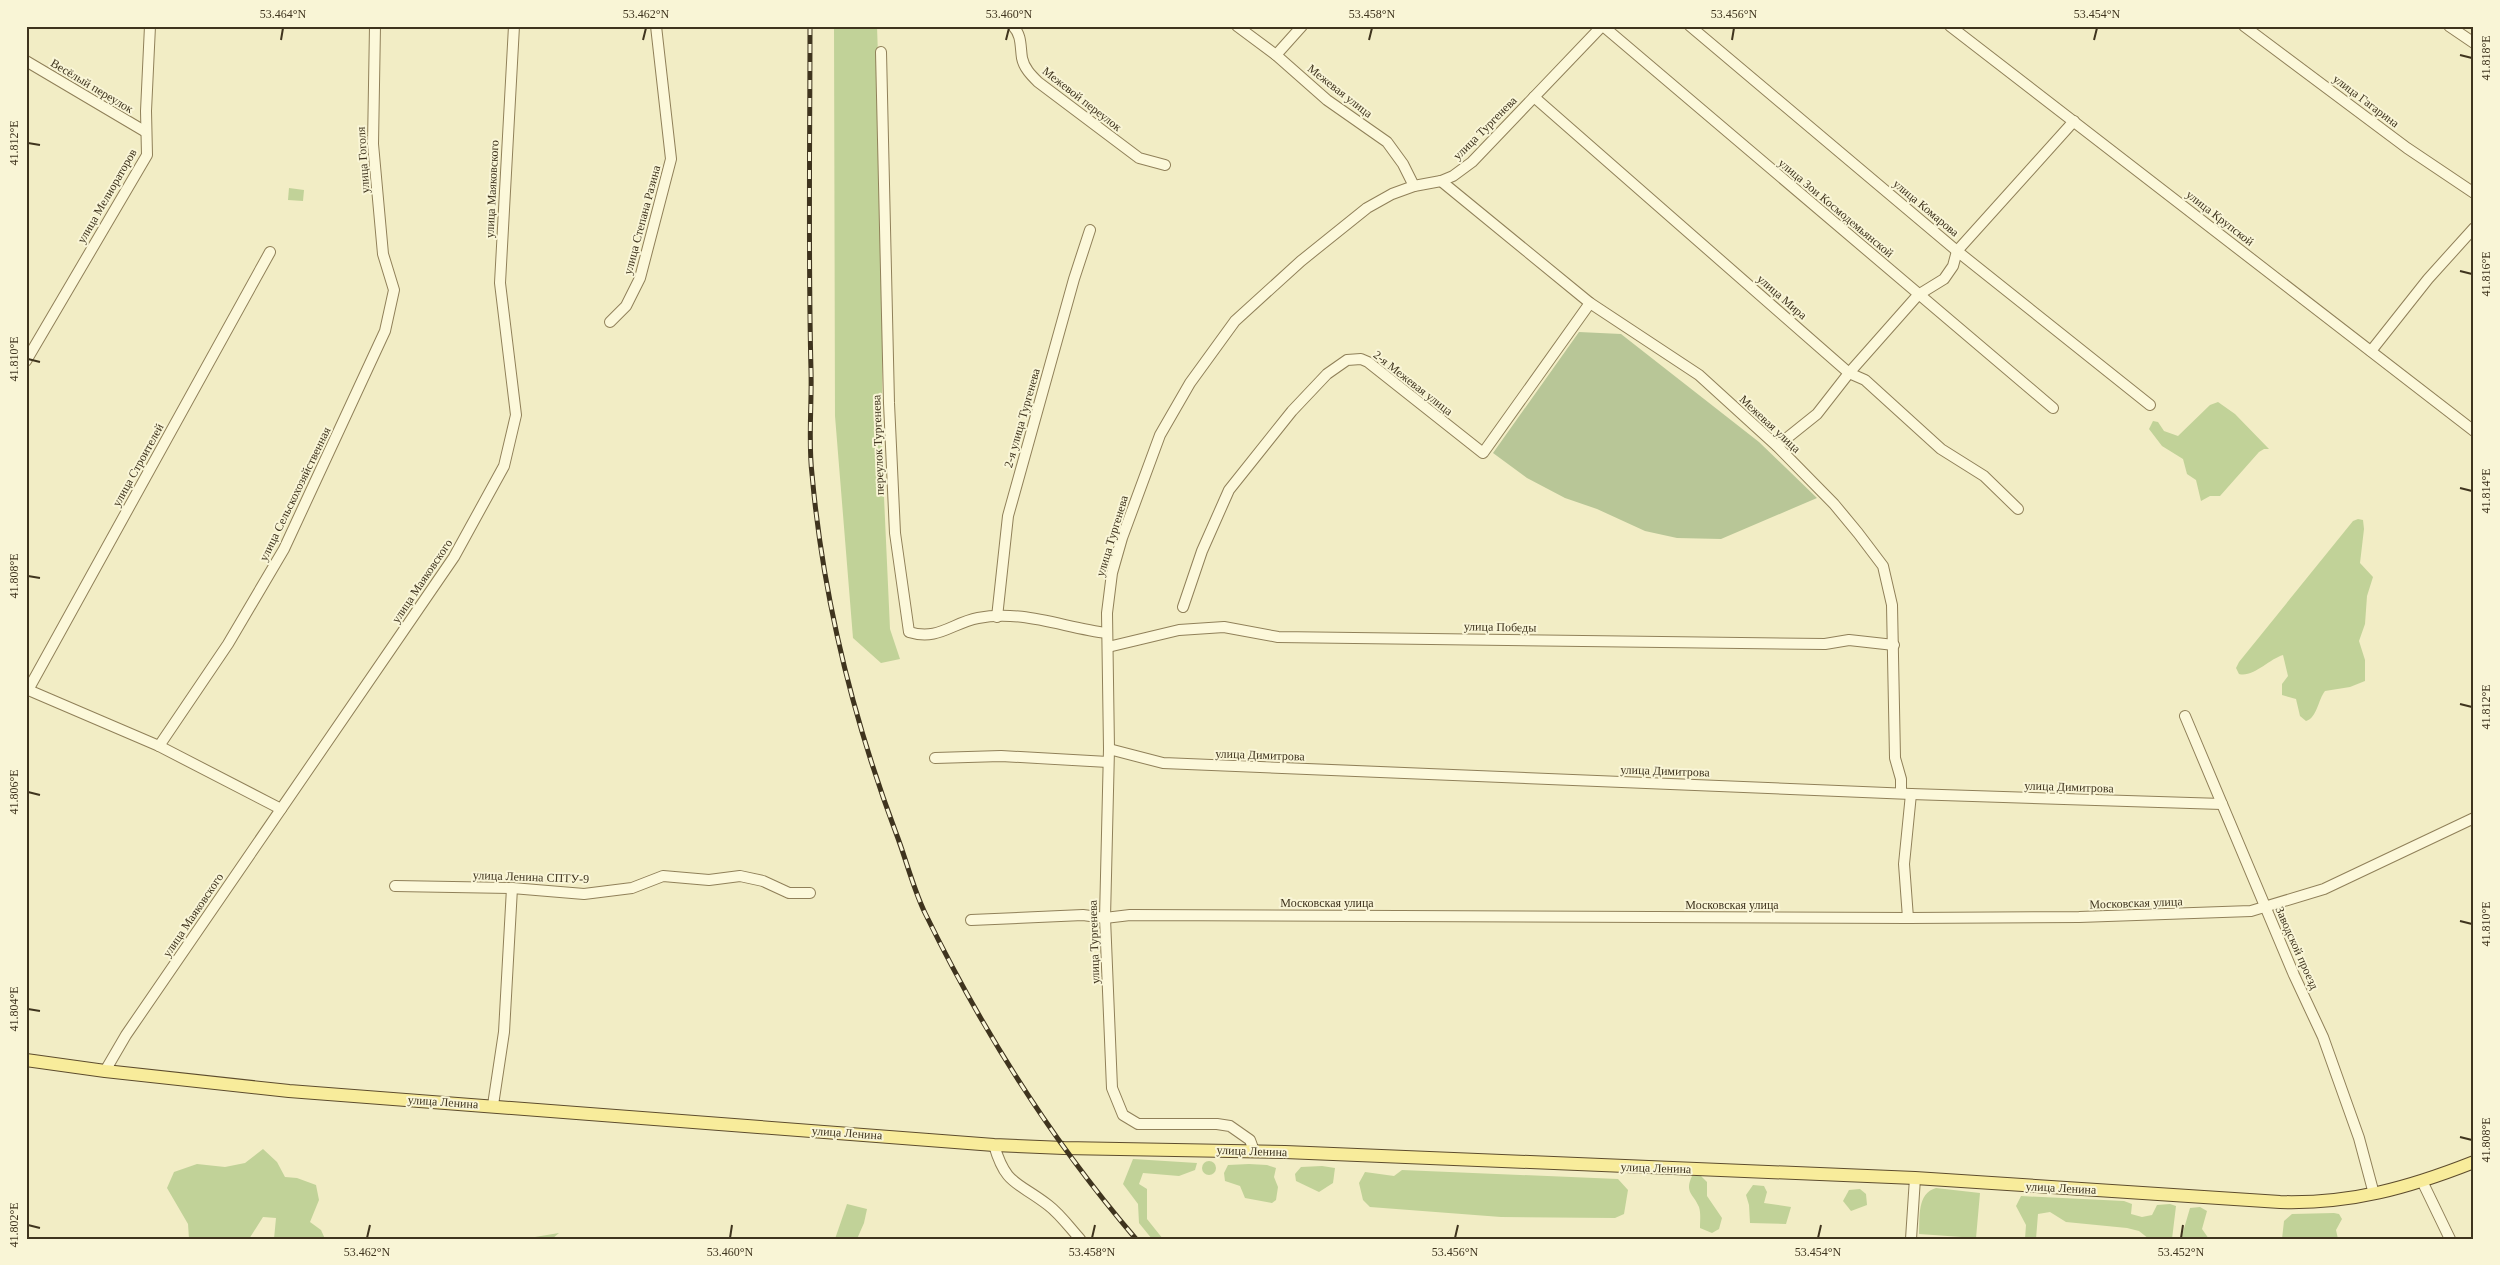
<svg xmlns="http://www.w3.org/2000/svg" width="2500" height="1265" font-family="'Times New Roman',serif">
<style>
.green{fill:#c1d298}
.cemetery{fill:#b8c697}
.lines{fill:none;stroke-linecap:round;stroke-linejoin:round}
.minor-casing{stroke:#908059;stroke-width:12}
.major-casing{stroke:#5d4c2d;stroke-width:14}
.minor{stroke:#fcf8da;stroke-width:10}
.major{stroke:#f8ec9b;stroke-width:12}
.rail-casing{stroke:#3f341e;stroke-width:5}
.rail{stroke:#f9f5d6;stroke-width:3;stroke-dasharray:9;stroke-linecap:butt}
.ticks{fill:none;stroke:#3f341e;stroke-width:2}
.labels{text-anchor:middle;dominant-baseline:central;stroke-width:4;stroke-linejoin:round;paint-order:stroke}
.street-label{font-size:12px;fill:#3f341e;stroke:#f9f5d6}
.neatline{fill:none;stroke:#3f341e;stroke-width:2}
.ticks-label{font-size:12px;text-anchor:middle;fill:#3f341e}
</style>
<rect width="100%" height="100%" fill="#f2edc5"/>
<g class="green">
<path d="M834,26H877L882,176V453L890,629L900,659L881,663L853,638L835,416Z"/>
<path d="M289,188L304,190L303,201L288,200Z"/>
<path d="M2218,402L2235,414L2269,449H2264L2259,452L2220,496H2210L2201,501L2196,480L2187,474L2183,459L2162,446L2149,429L2153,421L2158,422L2164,431L2178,436L2210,405Z"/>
<path d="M2358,519L2363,520L2364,529L2360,563L2373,577L2367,596L2365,624L2359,641L2365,660V681L2350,687L2325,691C2318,700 2317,718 2306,721L2300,716L2296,699L2282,695V684L2288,676L2283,655C2269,659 2253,678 2239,674L2236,668L2239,662L2353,521Z"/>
<path d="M263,1149L277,1162L285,1177L297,1178L316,1185L319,1200L310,1222L321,1230L325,1239H274L276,1218L263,1217L249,1239H189L188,1224L167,1188L174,1172L197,1164L225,1167L245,1163Z"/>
<path d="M1133,1159L1197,1163L1195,1170L1179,1176L1143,1173L1139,1184L1147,1189V1219L1163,1239H1152L1139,1223L1138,1204L1123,1184Z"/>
<circle cx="1209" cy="1168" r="7"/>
<path d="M1249,1164L1267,1165L1276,1168L1274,1177L1278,1187L1276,1200L1272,1203L1245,1198L1240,1186L1225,1181L1224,1173L1228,1165Z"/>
<path d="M1322,1166L1335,1168L1333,1183L1319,1192L1296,1181L1295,1174L1301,1167Z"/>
<path d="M1402,1170L1618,1179L1628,1190L1624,1214L1615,1218L1501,1217L1370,1207L1363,1200L1359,1183L1365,1172L1394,1176Z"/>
<path d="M1692,1176H1701L1707,1182V1196L1722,1218L1719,1229L1712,1233L1700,1228C1700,1222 1701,1213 1699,1207C1694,1194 1684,1193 1692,1176Z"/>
<path d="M1753,1185L1764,1186L1767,1192L1764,1203L1791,1207L1786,1224L1750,1223L1749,1205L1746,1195Z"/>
<path d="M1936,1188L1980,1193L1976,1238L1919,1234C1920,1217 1917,1193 1936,1188Z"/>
<path d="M1860,1189L1866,1194L1867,1205L1851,1211L1843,1201L1849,1190Z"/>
<path d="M2021,1196L2124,1201L2132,1204L2131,1214L2142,1217L2152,1215L2157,1205L2170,1204L2176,1206L2172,1239H2149L2139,1231L2127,1228L2066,1222L2050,1212L2038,1214L2036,1239H2025L2026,1225L2016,1206Z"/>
<path d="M847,1204L867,1209L864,1223L857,1239H835Z"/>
<path d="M2200,1207L2207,1211L2202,1229L2209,1239H2181L2190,1208Z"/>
<path d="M2334,1213L2339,1214L2342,1219L2336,1230L2338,1239H2282L2284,1221L2292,1214Z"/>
<path d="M559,1233L552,1239H523Z"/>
</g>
<path class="cemetery" d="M1579,332L1621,334L1759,442L1817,498L1721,539L1677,538L1645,531L1597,509L1565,498L1527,478L1493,453Z"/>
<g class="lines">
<defs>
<g id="minor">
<path d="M1013,26C1022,36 1020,45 1022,58C1024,68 1031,75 1038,82L1139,158L1165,165"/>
<path d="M1237,26L1276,55L1327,100L1387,142L1403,164L1414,186"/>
<path d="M1603,26L2053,408"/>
<path d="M1690,26L1957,251L2150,405"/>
<path d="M1950,26L2474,431"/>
<path d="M2244,26L2407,148L2474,193"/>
<path d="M2449,26L2474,43"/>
<path d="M881,52L889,403L895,533L909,632C938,641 952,623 978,618C1021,609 1065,628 1107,633"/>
<path d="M1276,55L1302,26"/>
<path d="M26,61L146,132"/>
<path d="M1534,97L1849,373L1865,380L1941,449L1984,476L2018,509"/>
<path d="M1441,181L1590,303L1699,375L1777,446L1834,504L1858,533L1883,566L1892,605L1895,758L1901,779V792"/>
<path d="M610,322L626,306L640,278L671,159L656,26"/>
<path d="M2371,351L2428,279L2474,228"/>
<path d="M26,361L147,155L146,111L150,26"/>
<path d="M1777,446L1817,414L1849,373L1918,295L1944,279L1953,266L1957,251L2074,121"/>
<path d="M1183,607L1202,551L1229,490L1292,411L1327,374L1347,360L1361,359L1368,362L1483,453L1590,303"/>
<path d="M997,617L1008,516L1074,279L1090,230"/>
<path d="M1108,647L1179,630L1224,627L1278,637L1825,644L1849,640L1894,645"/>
<path d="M26,689L159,746L281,809"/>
<path d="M28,690L270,252"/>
<path d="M2185,716L2294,975L2323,1037L2359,1138L2374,1194"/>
<path d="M159,746L228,644L284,549L385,331L394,290L383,254L373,144L375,26"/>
<path d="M1109,749L1163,763L1911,794L2222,804"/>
<path d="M935,758L1001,756L1108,762"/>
<path d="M395,886L512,888L584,894L632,888L663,876L709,880L740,876L763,881L789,893H810"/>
<path d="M1908,918L1904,864L1911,794"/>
<path d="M971,920L1083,915L1105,918L1130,915L1908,918L2079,917L2251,911L2324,889L2474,818"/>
<path d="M105,1071L126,1035L454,557L504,466L516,415L500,283L514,26"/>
<path d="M493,1105L504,1032L512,888"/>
<path d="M994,1145C1006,1186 1017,1181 1048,1205C1060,1214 1070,1228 1080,1239"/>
<path d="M1254,1151L1250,1140L1230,1126L1217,1124H1138L1123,1115L1112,1088L1105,918L1109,749L1107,613L1112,573L1122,538L1160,435L1190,383L1235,321L1301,261L1367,208L1392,194L1414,186L1441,181L1453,176L1472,162L1602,26"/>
<path d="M2422,1181L2450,1239"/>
<path d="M1911,1239L1915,1178"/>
</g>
<path id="major" d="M26,1060L105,1071L289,1091L994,1145L1064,1148L1285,1152L1915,1178L2280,1202C2351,1204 2408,1188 2474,1162"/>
</defs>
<use href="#minor" class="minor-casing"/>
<use href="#major" class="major-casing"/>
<use href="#minor" class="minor"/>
<use href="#major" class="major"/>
<defs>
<path id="rail" d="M810,26C810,141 808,256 811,370C812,405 808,440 812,474C823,598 853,718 896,833C906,859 913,888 925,913C982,1030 1051,1140 1136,1239"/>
</defs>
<use href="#rail" class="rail-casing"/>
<use href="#rail" class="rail"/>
</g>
<path class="ticks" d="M281,40L283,28M643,40L646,28M1006,40L1009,28M1369,40L1372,28M1732,40L1734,28M2094,40L2097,28M2460,55L2472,58M28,143L40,145M2460,271L2472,274M28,359L40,362M2460,488L2472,491M28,576L40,578M2460,704L2472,707M28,792L40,795M2460,921L2472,924M28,1009L40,1011M2460,1137L2472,1140M28,1225L40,1228M367,1238L370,1225M730,1238L732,1225M1092,1238L1095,1225M1455,1238L1458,1225M1818,1238L1821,1225M2181,1238L2183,1225"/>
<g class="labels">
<g class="street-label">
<text transform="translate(92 86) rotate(31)">Весёлый переулок</text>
<text transform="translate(1340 91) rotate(38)">Межевая улица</text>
<text transform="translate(1082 99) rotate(38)">Межевой переулок</text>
<text transform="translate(2366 101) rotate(37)">улица Гагарина</text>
<text transform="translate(1485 128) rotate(-45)">улица Тургенева</text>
<text transform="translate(363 160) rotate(-94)">улица Гоголя</text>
<text transform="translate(492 189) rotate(-87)">улица Маяковского</text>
<text transform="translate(107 196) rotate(-60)">улица Мелиораторов</text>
<text transform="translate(1836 208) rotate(40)">улица Зои Космодемьянской</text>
<text transform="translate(1926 208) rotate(40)">улица Комарова</text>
<text transform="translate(2220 218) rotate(38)">улица Крупской</text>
<text transform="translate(642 220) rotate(-75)">улица Степана Разина</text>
<text transform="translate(1782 297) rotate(41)">улица Мира</text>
<text transform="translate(1413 383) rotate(38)">2-я Межевая улица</text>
<text transform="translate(1022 418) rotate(-74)">2-я улица Тургенева</text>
<text transform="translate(1770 424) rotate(43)">Межевая улица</text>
<text transform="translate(878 445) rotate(-92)">переулок Тургенева</text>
<text transform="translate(138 465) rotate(-61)">улица Строителей</text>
<text transform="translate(295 494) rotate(-64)">улица Сельскохозяйственная</text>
<text transform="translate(1112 536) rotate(-73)">улица Тургенева</text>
<text transform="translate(422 581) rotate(-56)">улица Маяковского</text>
<text transform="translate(1500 627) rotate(1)">улица Победы</text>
<text transform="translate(1260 755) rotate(2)">улица Димитрова</text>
<text transform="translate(1665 771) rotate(2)">улица Димитрова</text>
<text transform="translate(2069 787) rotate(2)">улица Димитрова</text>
<text transform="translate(531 877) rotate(2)">улица Ленина СПТУ-9</text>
<text x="1327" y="903">Московская улица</text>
<text transform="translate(2136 903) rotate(-2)">Московская улица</text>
<text x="1732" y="905">Московская улица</text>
<text transform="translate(193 915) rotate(-56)">улица Маяковского</text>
<text transform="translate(1094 942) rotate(-92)">улица Тургенева</text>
<text transform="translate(2297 948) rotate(66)">Заводской проезд</text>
<text transform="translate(443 1102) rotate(4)">улица Ленина</text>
<text transform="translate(847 1133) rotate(4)">улица Ленина</text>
<text transform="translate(1252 1151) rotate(2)">улица Ленина</text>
<text transform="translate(1656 1168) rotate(2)">улица Ленина</text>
<text transform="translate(2061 1188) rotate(3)">улица Ленина</text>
</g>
</g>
<rect width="2500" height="1265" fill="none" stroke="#f9f5d6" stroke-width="55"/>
<rect x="28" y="28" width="2444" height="1210" class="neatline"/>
<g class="ticks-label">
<text x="283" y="18">53.464°N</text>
<text x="646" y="18">53.462°N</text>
<text x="1009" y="18">53.460°N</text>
<text x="1372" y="18">53.458°N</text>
<text x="1734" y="18">53.456°N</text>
<text x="2097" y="18">53.454°N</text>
<text transform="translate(2486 58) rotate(-90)" y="4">41.818°E</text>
<text transform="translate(14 143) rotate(-90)" y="4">41.812°E</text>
<text transform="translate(2486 274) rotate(-90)" y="4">41.816°E</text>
<text transform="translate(14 359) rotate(-90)" y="4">41.810°E</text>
<text transform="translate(2486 491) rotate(-90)" y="4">41.814°E</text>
<text transform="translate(14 576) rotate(-90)" y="4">41.808°E</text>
<text transform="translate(2486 707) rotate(-90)" y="4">41.812°E</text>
<text transform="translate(14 792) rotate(-90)" y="4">41.806°E</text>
<text transform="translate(2486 924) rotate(-90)" y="4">41.810°E</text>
<text transform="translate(14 1009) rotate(-90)" y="4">41.804°E</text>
<text transform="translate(2486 1140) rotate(-90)" y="4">41.808°E</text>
<text transform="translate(14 1225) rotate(-90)" y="4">41.802°E</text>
<text x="367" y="1256">53.462°N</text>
<text x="730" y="1256">53.460°N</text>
<text x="1092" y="1256">53.458°N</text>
<text x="1455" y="1256">53.456°N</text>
<text x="1818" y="1256">53.454°N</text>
<text x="2181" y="1256">53.452°N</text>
</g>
</svg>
